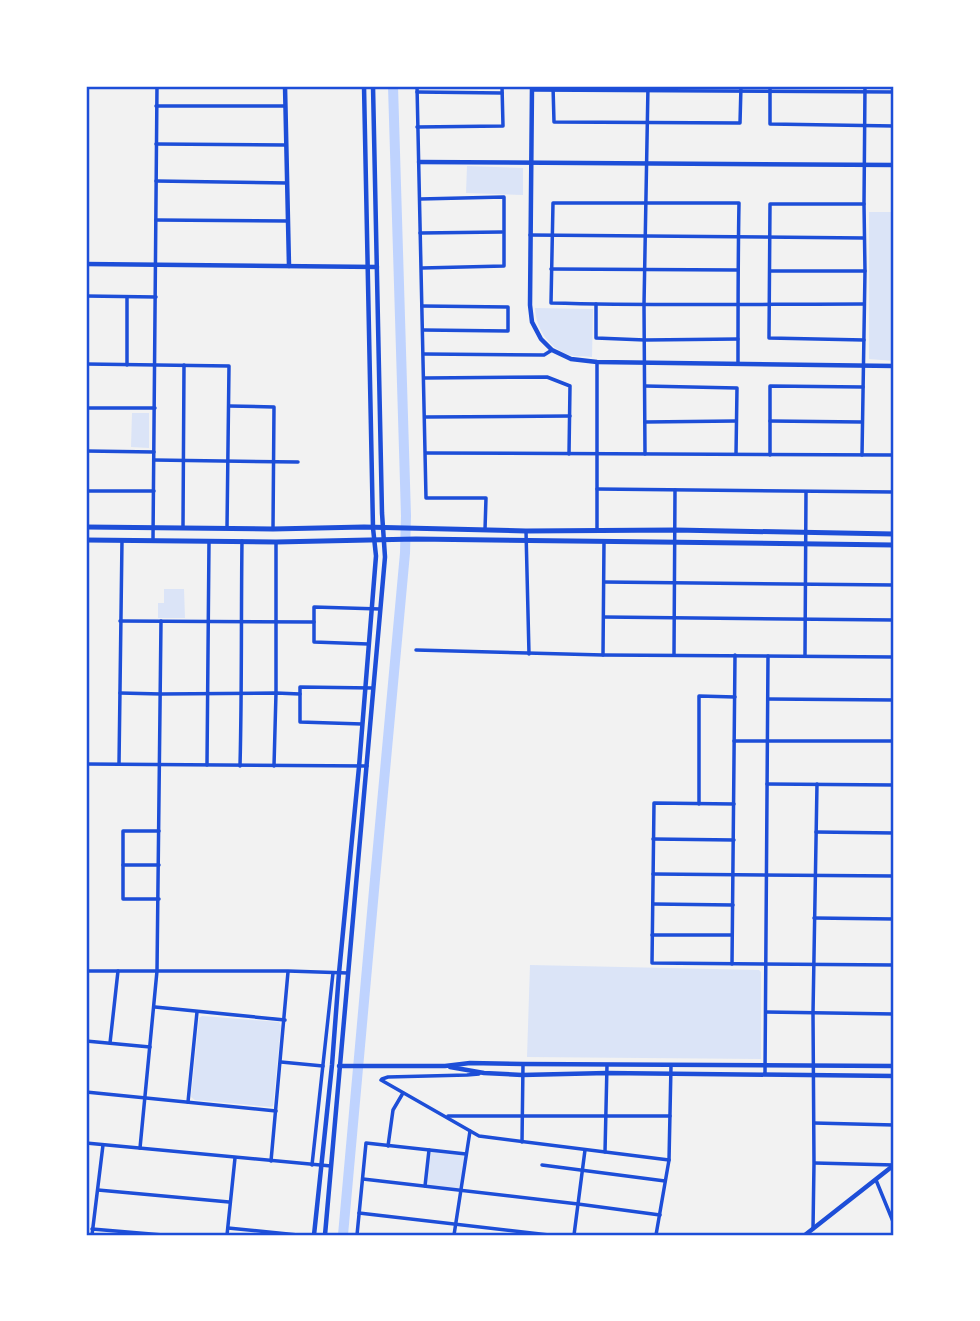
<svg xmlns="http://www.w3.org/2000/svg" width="980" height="1321" font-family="Rubik,sans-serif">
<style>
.green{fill:#dbe4f7}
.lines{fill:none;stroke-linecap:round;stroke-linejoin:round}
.river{stroke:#bfd3fe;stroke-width:10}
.minor{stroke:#1d4ed8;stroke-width:3.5}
.tertiary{stroke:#1d4ed8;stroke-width:4.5}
.secondary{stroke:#1d4ed8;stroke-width:5}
.neatline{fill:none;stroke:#1d4ed8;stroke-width:2.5}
</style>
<rect width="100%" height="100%" fill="#f2f2f2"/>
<g class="green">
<path d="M467,166L523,168V195L466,193Z"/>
<path d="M869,212H894V361L869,359Z"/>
<path d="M535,308L593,309L592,357C585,356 576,357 569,355C549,348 536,329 535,308Z"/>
<path d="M132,413H149V448L131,447Z"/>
<path d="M164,589H184L185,618H158V603H164Z"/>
<path d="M530,965L759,970L761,972V1059L527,1057Z"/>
<path d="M202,1016L279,1022L281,1026L273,1106L271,1107L195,1100L191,1097L199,1018Z"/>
<path d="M429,1150L466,1154L461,1191L425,1186Z"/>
</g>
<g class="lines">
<path class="river" d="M343,1235C362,1008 385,780 405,553L406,516L393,86"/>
<g class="minor">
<path d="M417,86L426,498H486L485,530"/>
<path d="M553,86L554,122L740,123L741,86"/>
<path d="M770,86V124L894,126"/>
<path d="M532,90L894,92"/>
<path d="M417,92L502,93"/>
<path d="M156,106H285"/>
<path d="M417,127L503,126L502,86"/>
<path d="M156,144L286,145"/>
<path d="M156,181L287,183"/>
<path d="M420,199L504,197V266L422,268"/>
<path d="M864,204H770L769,338L864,340"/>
<path d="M156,220L288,221"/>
<path d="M420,233L502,232"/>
<path d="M530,235L864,238"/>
<path d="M551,269L738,270"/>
<path d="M770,271H865"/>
<path d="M86,296L156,297"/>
<path d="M596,304V338L645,340L738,339"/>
<path d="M422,306L508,307V331L423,330"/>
<path d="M424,354L544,355L552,350"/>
<path d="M738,363C738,310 738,256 739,203H553L551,303C655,306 760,304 864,304"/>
<path d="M86,364L229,366L227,528"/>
<path d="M127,365V297"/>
<path d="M425,378L547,377L570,386L569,454"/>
<path d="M645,386L737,388L736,454"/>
<path d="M229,406L274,407L273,529"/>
<path d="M86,408H155"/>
<path d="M425,417L570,416"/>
<path d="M770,421L862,422"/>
<path d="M645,422L736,421"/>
<path d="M86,451L154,452"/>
<path d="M426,453L894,455"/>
<path d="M645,454L644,305L648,86"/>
<path d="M770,455V386L863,387"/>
<path d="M862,455L865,271L864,204L865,86"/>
<path d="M154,460L298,462"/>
<path d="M597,489L894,492"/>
<path d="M86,491H154"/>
<path d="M183,527L184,365"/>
<path d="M597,530V362"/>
<path d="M526,531L529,654"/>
<path d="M153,540L157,86"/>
<path d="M604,582L894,585"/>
<path d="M604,617L894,620"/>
<path d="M120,621L314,622"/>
<path d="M368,644L314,642V607L380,609"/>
<path d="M416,650L603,655L894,657"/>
<path d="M603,655L604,541"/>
<path d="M674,655L675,490"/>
<path d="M805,655L806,492"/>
<path d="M120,693L161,694L276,693L300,694"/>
<path d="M768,699L894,700"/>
<path d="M362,724L300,722V687L373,688"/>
<path d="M734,741H894"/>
<path d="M86,764L367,766"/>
<path d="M119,764L122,540"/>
<path d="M207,765L209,541"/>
<path d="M240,766C242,691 241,616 242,541"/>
<path d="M274,766L276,693V542"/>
<path d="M767,784L894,785"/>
<path d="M699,804V696L735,697"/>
<path d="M734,804L654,803L652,963L894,965"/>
<path d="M816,832L894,833"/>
<path d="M653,839L734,840"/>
<path d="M123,865H159"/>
<path d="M653,874L894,876"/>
<path d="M159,899H123V831H159"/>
<path d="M653,904L733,905"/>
<path d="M814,918L894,919"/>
<path d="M652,935H732"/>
<path d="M732,964L735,655"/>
<path d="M86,971H288L348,973"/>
<path d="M155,1007L285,1020"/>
<path d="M766,1012L894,1014"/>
<path d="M86,1041L150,1047"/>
<path d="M110,1043L118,971"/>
<path d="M281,1062L323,1066"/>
<path d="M765,1074L768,656"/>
<path d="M382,1079L388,1077L467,1075L479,1074"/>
<path d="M381,1080L479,1136L669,1160"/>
<path d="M86,1092L276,1111"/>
<path d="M188,1102L197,1012"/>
<path d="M448,1116H670"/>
<path d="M814,1123L894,1125"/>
<path d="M522,1142L523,1064"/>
<path d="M86,1143L331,1166"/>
<path d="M388,1146L393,1110L403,1093"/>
<path d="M140,1148L157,971L161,621"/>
<path d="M605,1152L607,1065"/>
<path d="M271,1161L288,972"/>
<path d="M815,1163L894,1165"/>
<path d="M312,1165L333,973"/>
<path d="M542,1165L665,1181"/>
<path d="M363,1179L578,1204L660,1215"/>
<path d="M876,1180L894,1224"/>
<path d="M425,1186L429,1150"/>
<path d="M98,1190L229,1202"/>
<path d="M359,1213L549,1235"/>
<path d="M228,1228L298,1235"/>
<path d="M92,1229L163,1235"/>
<path d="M813,1229L814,1163L813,1013L817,784"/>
<path d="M92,1235L103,1145"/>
<path d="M227,1235L235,1158"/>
<path d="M357,1235L366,1143L466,1154"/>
<path d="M454,1235L470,1131"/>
<path d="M574,1235L585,1150"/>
<path d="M656,1235L669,1160L671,1066"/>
</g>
<g class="tertiary">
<path d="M285,86L289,266"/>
<path d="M532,86L530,305L532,322L541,339L552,350L571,359L597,362L894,366"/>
<path d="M419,162L894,165"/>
<path d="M86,264L377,267"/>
<path d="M339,1066H445L470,1063L523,1064L894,1066"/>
<path d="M450,1067L484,1073L522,1075L607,1073L894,1076"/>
<path d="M314,1235L332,1065L339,973L359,767L376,556L373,528L364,86"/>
<path d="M325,1235L385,557L382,513L373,86"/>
<path d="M805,1235L894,1165"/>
</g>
<g class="secondary">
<path d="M86,527L273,529L364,527L526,531L675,530L894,534"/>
<path d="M86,540L276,542L416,539L894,545"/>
</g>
</g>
<rect width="980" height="1321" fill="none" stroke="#ffffff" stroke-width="175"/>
<rect x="88" y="88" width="804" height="1146" class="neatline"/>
</svg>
